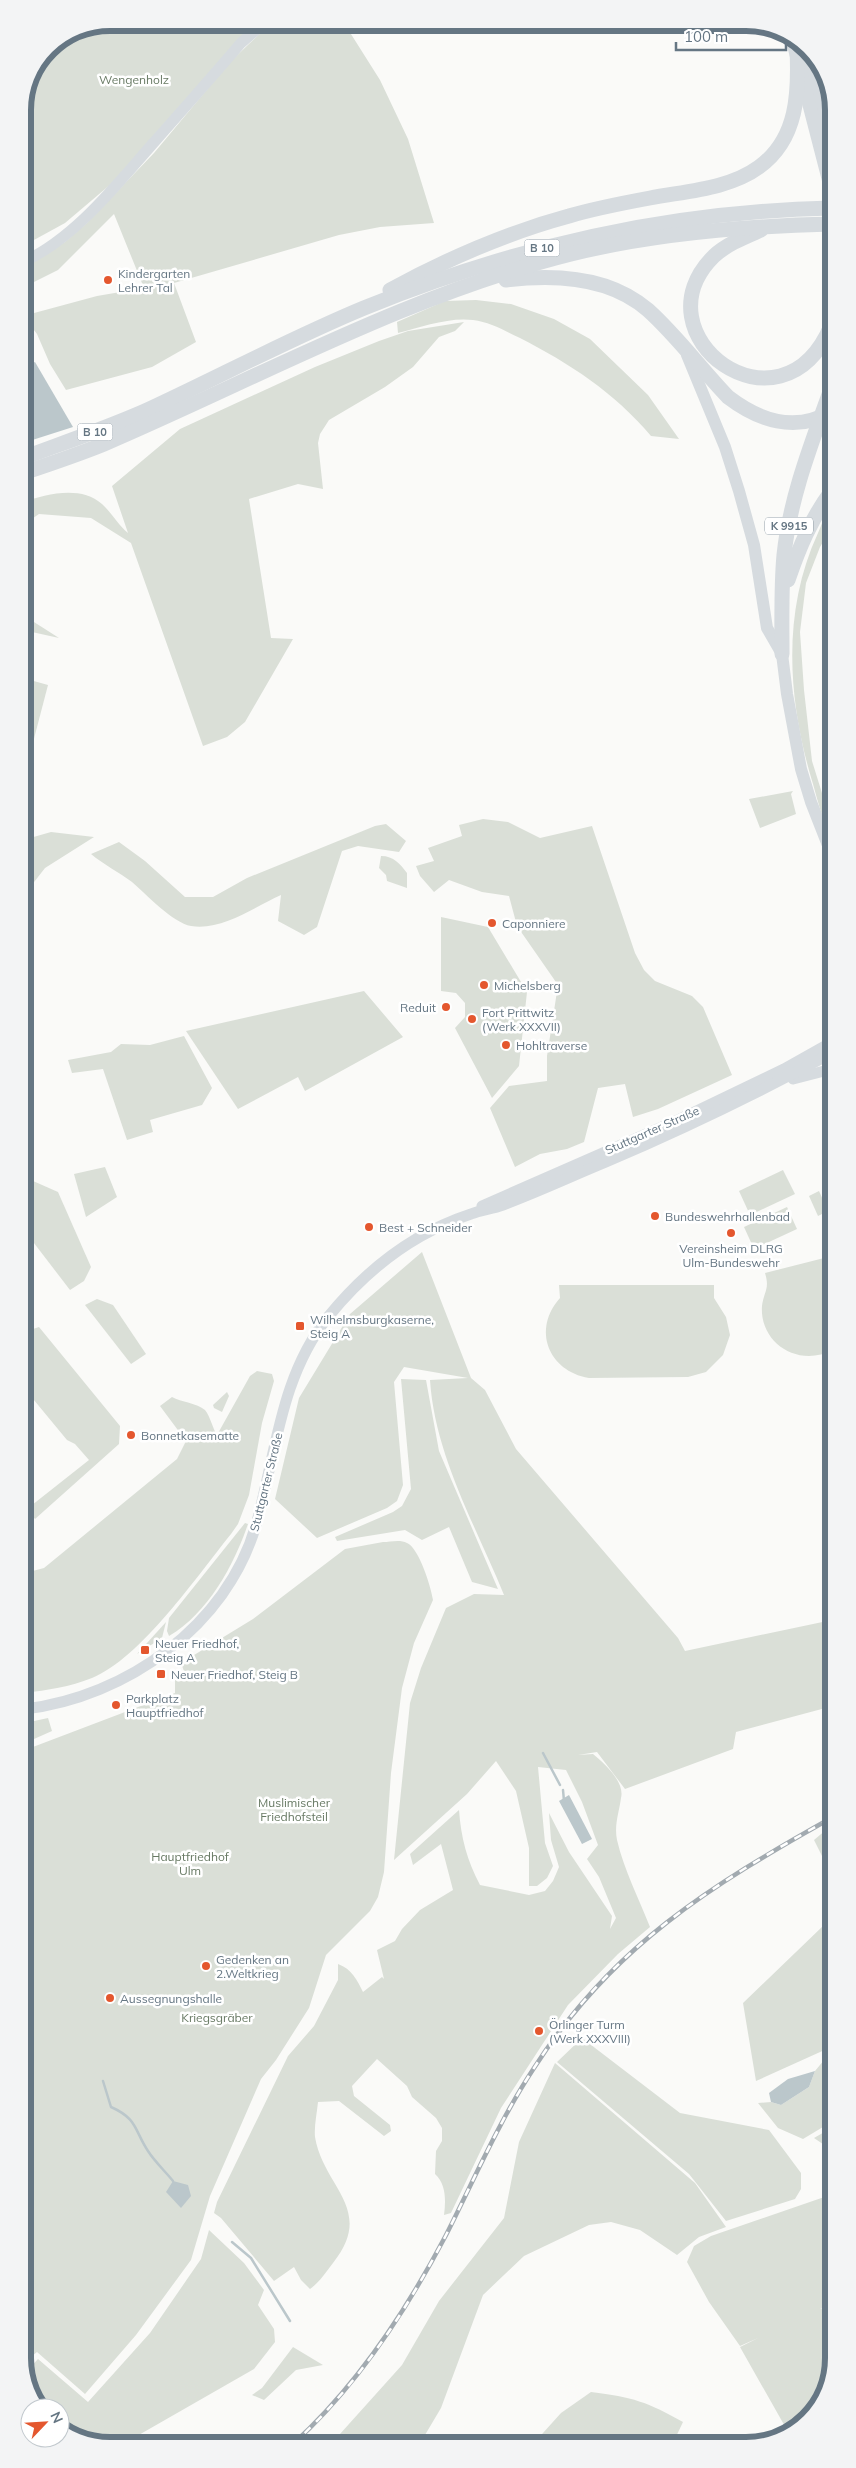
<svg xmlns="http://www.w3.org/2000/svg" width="856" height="2468" font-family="Mulish,sans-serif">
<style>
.green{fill:#dadfd7}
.water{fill:#bbc7cb}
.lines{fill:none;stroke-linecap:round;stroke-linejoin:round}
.stream{stroke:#bbc7cb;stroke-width:2.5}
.secondary{stroke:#d6dbdf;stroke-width:11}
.primary{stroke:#d6dbdf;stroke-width:12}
.highway{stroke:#d6dbdf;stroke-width:15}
.rail-casing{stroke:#a2aab0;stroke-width:4.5}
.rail{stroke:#fff;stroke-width:2.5;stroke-dasharray:8;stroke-linecap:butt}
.poi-dot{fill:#e4572e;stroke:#fff;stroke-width:2}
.labels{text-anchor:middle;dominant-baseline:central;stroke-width:5;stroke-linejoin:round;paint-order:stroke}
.shield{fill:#fff;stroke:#939fa8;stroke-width:1}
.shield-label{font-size:11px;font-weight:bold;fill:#657683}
.park-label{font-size:12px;fill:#687a64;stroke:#fff}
.poi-label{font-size:12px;fill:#657683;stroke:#fff;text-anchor:start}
.street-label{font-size:12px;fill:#657683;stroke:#fff}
.rim{fill:none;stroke:#657683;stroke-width:6}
</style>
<rect width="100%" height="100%" fill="#fafaf8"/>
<g class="green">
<path d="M111,23H255L111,184L65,223L23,246V105L49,48L77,29Z"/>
<path d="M271,23H344L380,80L408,139L434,223L380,227L339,235L174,283L196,342L152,367L66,390L50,364L37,334L23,316L97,296L144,288L114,214L58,270L32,283L23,265L65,242L87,223L154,153L230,62Z"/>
<path d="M476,300L511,304L554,319L590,339L648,395L679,439L651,436C615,393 569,363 520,338C505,331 490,322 473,320C449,317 421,327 398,333L397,322L445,301Z"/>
<path d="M464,322L455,331L439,337L413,367L385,387L329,420L320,434L318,443L323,489L298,484L249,499L271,638L293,639L245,722L227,737L203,746L131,543L91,518L39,514L23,525V502C46,494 81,485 102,504C112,513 118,525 128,533L112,486L180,429L315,367L379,341L408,331Z"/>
<path d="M831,506V529L820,547L806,583L800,632L804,690L812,761L831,822V838C823,821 818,802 813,784C788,702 781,613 818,533C822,524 825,514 831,506Z"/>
<path d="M23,615L59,638L23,630Z"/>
<path d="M23,678L48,685L24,777Z"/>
<path d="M793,791L791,794L796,814L760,828L749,799Z"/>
<path d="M483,819L508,822L540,838L592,826L635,953L644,970L655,981L692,996L703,1007L732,1075L658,1109L633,1117L625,1084L598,1088L584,1142L567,1149L540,1154L515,1167L490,1108L509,1086L547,1081V1056L558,985L517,926L509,896L482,892L449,880L434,892L420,876L416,866L434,861L428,848L462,836L459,825Z"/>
<path d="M386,824L406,841L399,852L358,846L342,851L317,927L304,935L278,921L281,895C254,907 222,931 191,926C173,923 146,894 132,882C119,872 104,865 91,854L119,842L145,861L185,897H213L247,878L375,826Z"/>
<path d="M51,832L94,837L45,868L24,895V848L30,838Z"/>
<path d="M381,856C394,856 400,864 407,873V888L387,881L386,875L379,868Z"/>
<path d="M441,917L488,927L527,992L519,1066L492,1098L455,1028L465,1017V1003L456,993L441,991Z"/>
<path d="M364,991L403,1037L305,1091L298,1077L238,1109L186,1031Z"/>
<path d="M184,1036L212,1088L202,1105L150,1120L153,1132L127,1140L103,1069L72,1073L68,1060L111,1052L121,1044L150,1045Z"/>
<path d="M105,1167L117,1197L86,1217L74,1174Z"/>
<path d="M783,1170L795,1194L750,1215L739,1191Z"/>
<path d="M24,1177L58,1192L91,1267L84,1281L70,1290L24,1230Z"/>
<path d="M819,1191L828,1211L818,1216L809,1196Z"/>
<path d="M787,1207L797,1229L754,1249L744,1227Z"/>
<path d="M422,1252L471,1378L485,1390L516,1449L678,1638L685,1651L832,1620L833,1706L736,1732L733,1749L625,1789L597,1752L578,1755L593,1754C605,1764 625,1782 621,1798C619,1813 614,1825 617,1840C624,1870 639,1899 650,1927L618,1954L568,2005L501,2108L451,2213L444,2215C446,2200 446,2184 435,2174L436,2151L442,2141V2128L436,2118L412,2097L407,2086L377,2059L352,2086L354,2096L390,2125L391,2131L384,2136L339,2101L318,2102C317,2113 314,2126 315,2137C323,2187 376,2209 333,2263C326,2272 320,2282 310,2289L301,2280L294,2267L274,2281L221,2218L214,2213L217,2202L288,2056L314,2026L338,1980V1964C352,1969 357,1980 363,1992L382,1977L384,1979L377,1950L395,1941L402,1929L420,1910L453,1890L441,1844L413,1865L410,1854L459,1810C461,1838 467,1860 480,1885L529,1895L545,1891L553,1881L559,1867L551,1840L549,1813L569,1852L612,1916L610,1929L616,1918L599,1877L587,1859L598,1845L582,1802L566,1770L538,1767L545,1843L553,1866L547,1878L537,1886H529V1848L516,1791L496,1761L467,1794L394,1860L410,1703L421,1668L446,1608L474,1594L504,1595C476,1526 435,1456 430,1380L468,1378L404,1367L394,1382L403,1485L397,1501L387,1508L317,1538L275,1499L299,1398L350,1314Z"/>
<path d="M832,1256V1352C825,1353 817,1356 809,1356C782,1356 760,1334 762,1306C764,1291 770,1289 765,1273Z"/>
<path d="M559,1285H714V1298L726,1317L730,1335L723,1355L706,1372L688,1377L589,1378C548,1371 532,1329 560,1298Z"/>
<path d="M97,1299L113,1305L146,1354L131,1364L85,1305Z"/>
<path d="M39,1327L120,1426L119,1444L35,1519L27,1509L89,1460L75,1444L67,1440L24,1388V1332Z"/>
<path d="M257,1371L272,1374L274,1381L262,1423L249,1495L238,1524L231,1534C197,1576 141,1658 92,1678C70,1687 47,1690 25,1693V1573L44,1568L177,1459L186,1441L160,1406L172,1397C181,1402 197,1403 205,1410C210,1416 213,1429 217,1435L250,1376Z"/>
<path d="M401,1379L426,1380L439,1451L498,1589L472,1582L449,1527L422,1540L405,1530L337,1541L335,1537L393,1512L402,1506L411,1489Z"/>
<path d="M227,1392L229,1396L222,1412L214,1408L213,1405Z"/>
<path d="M245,1523L248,1524C234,1565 208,1613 169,1636L167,1631L169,1618Z"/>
<path d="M383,1542C390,1542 400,1539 407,1543C419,1548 431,1587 433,1600L414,1643L402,1688L391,1773L384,1872L378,1897L370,1911L326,1955L309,2008L276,2060L261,2079L210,2196L191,2260L136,2335L85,2394L37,2352L26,2361V2340L27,2341L26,2338L25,1750L175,1693V1679L185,1674L181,1663L253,1619L345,1549Z"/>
<path d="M166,1622L162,1638L137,1654Z"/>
<path d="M48,1718L52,1731L25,1743V1723Z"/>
<path d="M833,1824V2121L803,2139L778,2128L758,2103L771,2102L781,2105L809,2087L815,2071L829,2054V2048L756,2081L743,2003L823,1926L822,1891L831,1874L814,1840Z"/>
<path d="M582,2038L680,2113L769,2130L801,2173V2189L795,2199L726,2221L689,2174L557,2062Z"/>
<path d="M555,2063L695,2183L726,2227L699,2237L677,2255L640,2230L611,2222L589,2225L524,2256L483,2295L441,2408L422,2440L418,2444H331L402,2365L439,2301L504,2218L519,2142Z"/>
<path d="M833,2127V2151L814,2138Z"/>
<path d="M833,2194V2302L820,2309L833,2305V2358L815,2411L787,2430L740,2347L758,2338L740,2346L709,2302L687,2262L694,2246L711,2236Z"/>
<path d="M209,2230L244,2263L264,2290L258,2305L274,2329L275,2342L254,2369L137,2436L142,2445H105L60,2427V2408H43L26,2380V2372L38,2359L88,2402L150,2333L201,2259Z"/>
<path d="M293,2347L323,2365L296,2370L264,2400L252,2395L262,2388Z"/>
<path d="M591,2392C633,2397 647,2402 683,2422L673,2443H534L561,2413Z"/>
</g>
<g class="water">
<path d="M35,362L73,427L23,443V368Z"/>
<path d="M569,1795L592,1839L582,1844L559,1801Z"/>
<path d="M815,2071L809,2087L781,2105L771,2102L769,2093L788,2079Z"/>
<path d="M173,2181L188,2185L191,2196L181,2208L166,2192Z"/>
</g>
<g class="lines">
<g class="stream">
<path d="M543,1753L560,1785"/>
<path d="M563,1790L564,1801"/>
<path d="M103,2081L111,2107C138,2119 134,2130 148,2151C155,2162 165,2171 173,2181"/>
<path d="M232,2242L251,2258L290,2321"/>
</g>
<g class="secondary">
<path d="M23,262C73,239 113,189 149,148C180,113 211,78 241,43L264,23"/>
<path d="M793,1079L832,1069"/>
<path d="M482,1206L678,1120L784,1069L832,1042"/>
<path d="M25,1709C126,1697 227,1626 256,1525C276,1454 280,1377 328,1317C366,1270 413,1233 471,1214C481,1210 492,1209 503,1205C538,1192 572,1176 606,1162C683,1129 758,1093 832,1053"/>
</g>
<path class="primary" d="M687,355L725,447L739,491L754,545L767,628L782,654L787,694L801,769L811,802L831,853"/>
<g class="highway">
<path d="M793,39L831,186"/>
<path d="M812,60L830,127"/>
<path d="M761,230C745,237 727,244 714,256C634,335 781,444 831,326"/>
<path d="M506,280C554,274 609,276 648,310C677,336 701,369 728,397C758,420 795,433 831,412"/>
<path d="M390,290C447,259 506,233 569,216C596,208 623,203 650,198C686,191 729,189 759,167C798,139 799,92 797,49"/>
<path d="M23,458C63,443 104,429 143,412C217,378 289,339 364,308C517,246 666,212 831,208"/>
<path d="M23,473C50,464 77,455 104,444C258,378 407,295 571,254C656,233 743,226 831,224"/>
<path d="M788,580C799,548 811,519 831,492"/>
<path d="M782,654C782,622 781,587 784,555C790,497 812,442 831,389"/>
</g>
<defs>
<path id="rail" d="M293,2444C357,2386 405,2313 445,2237C474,2180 499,2121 534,2068C612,1946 710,1886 833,1817"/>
</defs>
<use href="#rail" class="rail-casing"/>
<use href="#rail" class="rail"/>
</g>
<g class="poi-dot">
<circle cx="108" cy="280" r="5"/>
<circle cx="492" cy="923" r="5"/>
<circle cx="484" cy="985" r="5"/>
<circle cx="446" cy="1007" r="5"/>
<circle cx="472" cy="1019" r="5"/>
<circle cx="506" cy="1045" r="5"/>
<circle cx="655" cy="1216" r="5"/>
<circle cx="369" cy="1227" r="5"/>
<circle cx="731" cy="1233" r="5"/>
<rect x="295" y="1321" width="10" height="10" rx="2.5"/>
<circle cx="131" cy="1435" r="5"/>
<rect x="140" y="1645" width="10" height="10" rx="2.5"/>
<rect x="156" y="1669" width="10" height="10" rx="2.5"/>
<circle cx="116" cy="1705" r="5"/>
<circle cx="206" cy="1966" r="5"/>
<circle cx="110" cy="1998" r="5"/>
<circle cx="539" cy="2031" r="5"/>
</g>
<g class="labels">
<g class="shield">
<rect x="524.5" y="239.5" width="35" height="17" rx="4"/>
<rect x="77.5" y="423.5" width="35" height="17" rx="4"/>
<rect x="765" y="517.5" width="48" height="17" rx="4"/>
</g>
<g class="shield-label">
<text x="542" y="248">B 10</text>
<text x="95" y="432">B 10</text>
<text x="789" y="526">K 9915</text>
</g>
<g class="park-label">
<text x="134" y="79">Wengenholz</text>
<text x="294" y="1802">Muslimischer<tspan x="294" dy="14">Friedhofsteil</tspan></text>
<text x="190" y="1856">Hauptfriedhof<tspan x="190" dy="14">Ulm</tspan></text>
<text x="217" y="2017">Kriegsgräber</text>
</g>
<g class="poi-label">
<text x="118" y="273">Kindergarten<tspan x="118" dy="14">Lehrer Tal</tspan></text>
<text x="502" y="923">Caponniere</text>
<text x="494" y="985">Michelsberg</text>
<text x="436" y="1007" text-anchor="end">Reduit</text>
<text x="482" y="1012">Fort Prittwitz<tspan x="482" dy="14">(Werk XXXVII)</tspan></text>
<text x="516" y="1045">Hohltraverse</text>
<text x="665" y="1216">Bundeswehrhallenbad</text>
<text x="379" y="1227">Best + Schneider</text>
<text x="731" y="1248" text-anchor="middle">Vereinsheim DLRG<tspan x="731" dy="14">Ulm-Bundeswehr</tspan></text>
<text x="310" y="1319">Wilhelmsburgkaserne,<tspan x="310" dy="14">Steig A</tspan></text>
<text x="141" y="1435">Bonnetkasematte</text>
<text x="155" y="1643">Neuer Friedhof,<tspan x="155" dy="14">Steig A</tspan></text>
<text x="171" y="1674">Neuer Friedhof, Steig B</text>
<text x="126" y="1698">Parkplatz<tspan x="126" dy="14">Hauptfriedhof</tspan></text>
<text x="216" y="1959">Gedenken an<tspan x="216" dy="14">2.Weltkrieg</tspan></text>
<text x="120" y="1998">Aussegnungshalle</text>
<text x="549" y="2024">Örlinger Turm<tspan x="549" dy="14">(Werk XXXVIII)</tspan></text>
</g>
<g class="street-label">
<text transform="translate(652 1130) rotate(-24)">Stuttgarter Straße</text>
<text transform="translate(266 1482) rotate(-76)">Stuttgarter Straße</text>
</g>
</g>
<path d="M0 0H856V2468H0ZM110 31H746A79 79 0 0 1 825 110V2358A79 79 0 0 1 746 2437H110A79 79 0 0 1 31 2358V110A79 79 0 0 1 110 31Z" fill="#f3f4f5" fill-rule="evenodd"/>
<path class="rim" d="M110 31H746A79 79 0 0 1 825 110V2358A79 79 0 0 1 746 2437H110A79 79 0 0 1 31 2358V110A79 79 0 0 1 110 31Z"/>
<g transform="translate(45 2423) rotate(65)"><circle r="24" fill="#ffffff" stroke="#c1c8cd"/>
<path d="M0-4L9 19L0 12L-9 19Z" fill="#e4572e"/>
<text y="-8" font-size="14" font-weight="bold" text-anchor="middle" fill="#657683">N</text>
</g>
<path d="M676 42v8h110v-8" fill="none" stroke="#657683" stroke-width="2.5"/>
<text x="684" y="42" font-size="15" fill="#657683" stroke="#ffffff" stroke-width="4" paint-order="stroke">100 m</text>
</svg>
